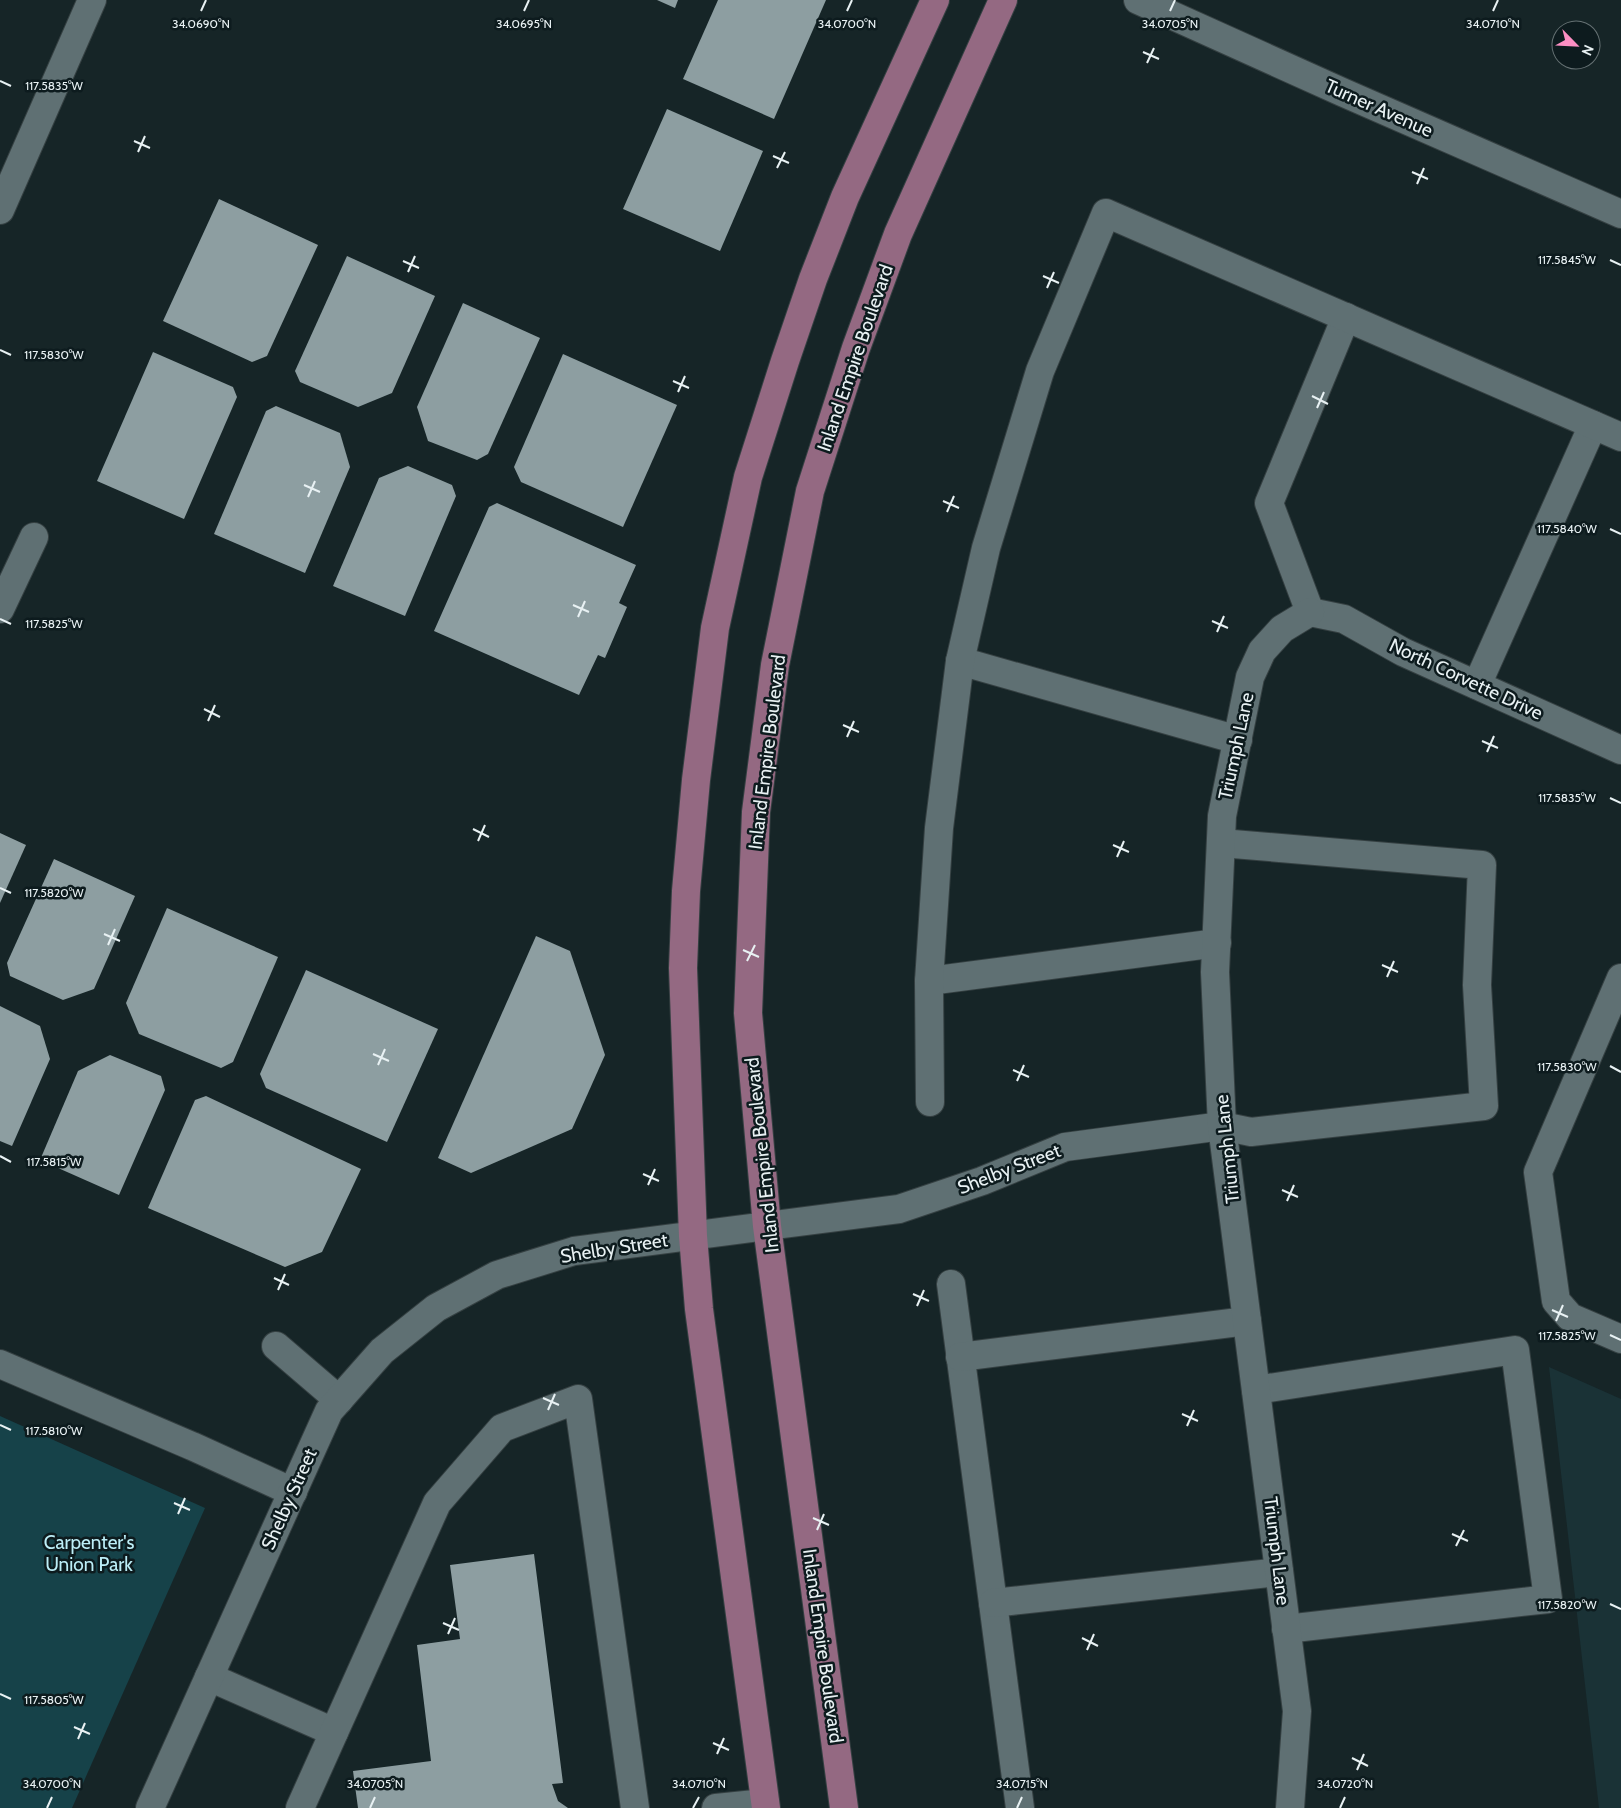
<svg xmlns="http://www.w3.org/2000/svg" width="1621" height="1808" font-family="Cabin,sans-serif">
<style>
.built{fill:#1a3236}
.green{fill:#164249}
.building{fill:#8d9ea1}
.lines{fill:none;stroke-linecap:round;stroke-linejoin:round}
.minor-casing{stroke:#354042;stroke-width:30}
.major-casing{stroke:#354042;stroke-width:30}
.minor{stroke:#5f7073;stroke-width:28}
.major{stroke:#946982;stroke-width:28}
.ticks{fill:none;stroke:#e8f1f3;stroke-width:2}
.labels{text-anchor:middle;dominant-baseline:central;stroke-width:5;stroke-linejoin:round;paint-order:stroke}
.street-label{font-size:19px;fill:#e8f1f3;stroke:#0d1b1e}
.park-label{font-size:19px;fill:#bceef7;stroke:#0d1b1e}
.ticks-label{font-size:12px;text-anchor:middle;fill:#e8f1f3;stroke:#0d1b1e;stroke-width:5;stroke-linejoin:round;paint-order:stroke}
</style>
<rect width="100%" height="100%" fill="#162527"/>
<path class="built" d="M1549,1367L1621,1399V1808H1599Z"/>
<path class="green" d="M0,1416L205,1508L72,1808H0Z"/>
<g class="building">
<path d="M657,0H678L675,8Z"/>
<path d="M718,0H826L774,119L683,79Z"/>
<path d="M667,109L763,151L720,251L623,209Z"/>
<path d="M219,199L318,245L267,356L252,362L163,321Z"/>
<path d="M347,256L435,296L392,393L358,407L300,382L295,371Z"/>
<path d="M463,303L540,338L488,454L477,460L428,441L417,407Z"/>
<path d="M153,352L233,387L237,397L184,519L97,481Z"/>
<path d="M563,354L677,405L623,527L521,482L514,467Z"/>
<path d="M276,406L340,433L350,467L305,573L214,534L266,411Z"/>
<path d="M408,466L452,485L456,496L405,616L333,586L379,478Z"/>
<path d="M497,503L636,565L619,603L627,607L605,658L598,655L579,695L434,631L489,507Z"/>
<path d="M0,833L26,845L0,903Z"/>
<path d="M54,859L135,896L94,989L63,1000L10,976L7,963Z"/>
<path d="M167,908L278,957L233,1062L221,1068L139,1034L126,1003Z"/>
<path d="M536,936L570,951L605,1055L572,1129L471,1173L438,1158Z"/>
<path d="M306,970L438,1029L387,1142L266,1088L260,1074Z"/>
<path d="M0,1006L40,1026L50,1059L12,1146L0,1141Z"/>
<path d="M110,1055L161,1076L165,1090L119,1195L40,1160L78,1071Z"/>
<path d="M206,1096L361,1169L322,1252L285,1267L148,1208L195,1100Z"/>
<path d="M534,1554L563,1783L552,1784L558,1801L568,1808H358L353,1771L431,1761L417,1645L460,1639L450,1565Z"/>
</g>
<g class="lines">
<defs>
<g id="minor">
<path d="M1138,0L1342,92L1621,214"/>
<path d="M0,210L92,0"/>
<path d="M0,609L34,537"/>
<path d="M1310,612L1344,619L1403,652L1621,750"/>
<path d="M1310,612L1269,503L1346,317"/>
<path d="M960,661L1238,740"/>
<path d="M1477,685L1593,425"/>
<path d="M1621,978L1538,1172L1556,1301L1570,1317L1621,1339"/>
<path d="M929,981L1217,943"/>
<path d="M930,1102L929,981L939,828L960,661L986,548L1040,371L1106,213L1621,437"/>
<path d="M951,1284L1020,1808"/>
<path d="M276,1346L339,1400"/>
<path d="M960,1357L1247,1321"/>
<path d="M0,1364L192,1446L293,1492"/>
<path d="M1256,1390L1515,1350L1548,1599L1286,1629"/>
<path d="M993,1603L1279,1572"/>
<path d="M209,1677L334,1732"/>
<path d="M150,1808L329,1411L382,1351L436,1308L497,1275L574,1251L899,1209L982,1181L1065,1147L1222,1126L1251,1132L1484,1106L1477,985L1482,865L1221,843"/>
<path d="M300,1808L437,1503L502,1428L578,1399L635,1808"/>
<path d="M716,1808L765,1803"/>
<path d="M1290,1808L1297,1711L1222,1126L1215,972L1222,816L1250,677L1262,651L1282,629L1310,612"/>
</g>
<g id="major">
<path d="M766,1808L699,1309L693,1236L683,968L686,891L696,780L715,628L748,477L785,361L813,279L845,197L935,0"/>
<path d="M844,1808L767,1226L748,1013L756,812L775,665L810,491L856,348L898,234L1003,0"/>
</g>
</defs>
<use href="#minor" class="minor-casing"/>
<use href="#major" class="major-casing"/>
<use href="#minor" class="minor"/>
<use href="#major" class="major"/>
</g>
<path class="ticks" d="M201,11L206,0M524,11L529,0M847,11L852,0M1170,11L1175,0M1493,11L1498,0M1143,52L1159,59M1147,63L1154,48M0,81L11,86M134,141L150,148M138,152L145,136M773,156L789,163M777,168L785,152M1412,172L1428,179M1417,184L1424,168M1610,260L1621,265M403,261L419,268M408,272L415,256M1043,276L1059,283M1047,288L1054,272M0,350L11,355M673,381L689,388M678,392L685,376M1312,396L1328,404M1317,408L1324,392M304,485L320,492M308,497L315,481M943,501L959,508M947,512L954,496M1610,529L1621,534M573,605L589,612M578,617L585,601M0,619L11,624M1212,621L1228,628M1217,632L1224,616M204,709L220,717M208,721L215,705M843,725L859,732M847,737L854,721M1482,741L1498,748M1487,752L1494,736M1610,798L1621,803M473,829L489,837M478,841L485,825M1113,845L1129,852M1117,857L1124,841M0,888L11,893M104,934L120,941M108,945L115,929M743,950L759,957M747,961L755,945M1382,965L1398,972M1387,977L1394,961M373,1054L389,1061M378,1065L385,1049M1610,1066L1621,1072M1013,1070L1029,1077M1017,1081L1024,1065M0,1156L11,1162M643,1174L659,1181M648,1185L655,1169M1282,1190L1298,1197M1287,1201L1294,1185M274,1278L289,1285M278,1290L285,1274M913,1294L929,1301M917,1306L924,1290M1552,1310L1568,1317M1556,1321L1563,1305M1610,1335L1621,1340M543,1398L559,1405M548,1410L555,1394M1182,1414L1198,1421M0,1425L11,1430M1187,1426L1194,1410M174,1503L190,1510M178,1514L185,1498M813,1518L829,1525M817,1530L824,1514M1452,1534L1468,1541M1456,1546L1464,1530M1610,1604L1621,1609M443,1623L459,1630M448,1634L455,1618M1082,1638L1098,1646M1087,1650L1094,1634M0,1694L11,1699M74,1727L90,1734M78,1739L85,1723M713,1743L729,1750M717,1754L724,1738M1352,1758L1368,1766M1357,1770L1364,1754M47,1808L52,1797M370,1808L375,1797M693,1808L699,1797M1017,1808L1022,1797M1340,1808L1345,1797"/>
<g class="labels">
<g class="street-label">
<text transform="translate(1379 108) rotate(24)">Turner Avenue</text>
<text transform="translate(855 358) rotate(-71)">Inland Empire Boulevard</text>
<text transform="translate(1466 679) rotate(25)">North Corvette Drive</text>
<text transform="translate(1236 746) rotate(-78)">Triumph Lane</text>
<text transform="translate(767 752) rotate(-83)">Inland Empire Boulevard</text>
<text transform="translate(1227 1149) rotate(-96)">Triumph Lane</text>
<text transform="translate(762 1155) rotate(-96)">Inland Empire Boulevard</text>
<text transform="translate(1009 1169) rotate(-21)">Shelby Street</text>
<text transform="translate(614 1248) rotate(-9)">Shelby Street</text>
<text transform="translate(289 1499) rotate(-66)">Shelby Street</text>
<text transform="translate(1277 1551) rotate(83)">Triumph Lane</text>
<text transform="translate(823 1646) rotate(82)">Inland Empire Boulevard</text>
</g>
<g class="park-label">
<text x="89" y="1542">Carpenter's<tspan x="89" dy="22">Union Park</tspan></text>
</g>
</g>
<g class="ticks-label">
<text x="524" y="28">34.0695°N</text>
<text x="847" y="28">34.0700°N</text>
<text x="1170" y="28">34.0705°N</text>
<text x="1493" y="28">34.0710°N</text>
<text x="201" y="28">34.0690°N</text>
<text x="54" y="90">117.5835°W</text>
<text x="1567" y="264">117.5845°W</text>
<text x="54" y="359">117.5830°W</text>
<text x="1567" y="533">117.5840°W</text>
<text x="54" y="628">117.5825°W</text>
<text x="1567" y="802">117.5835°W</text>
<text x="54" y="897">117.5820°W</text>
<text x="1567" y="1071">117.5830°W</text>
<text x="54" y="1166">117.5815°W</text>
<text x="1567" y="1340">117.5825°W</text>
<text x="54" y="1435">117.5810°W</text>
<text x="1567" y="1609">117.5820°W</text>
<text x="54" y="1704">117.5805°W</text>
<text x="52" y="1788">34.0700°N</text>
<text x="375" y="1788">34.0705°N</text>
<text x="699" y="1788">34.0710°N</text>
<text x="1022" y="1788">34.0715°N</text>
<text x="1345" y="1788">34.0720°N</text>
</g>
<g transform="translate(1576 45) rotate(114)"><circle r="24" fill="#0d1b1e" stroke="#657173"/>
<path d="M0-4L9 19L0 12L-9 19Z" fill="#fc8fc3"/>
<text y="-8" font-size="14" font-weight="bold" text-anchor="middle" fill="#e8f1f3">N</text>
</g>
</svg>
